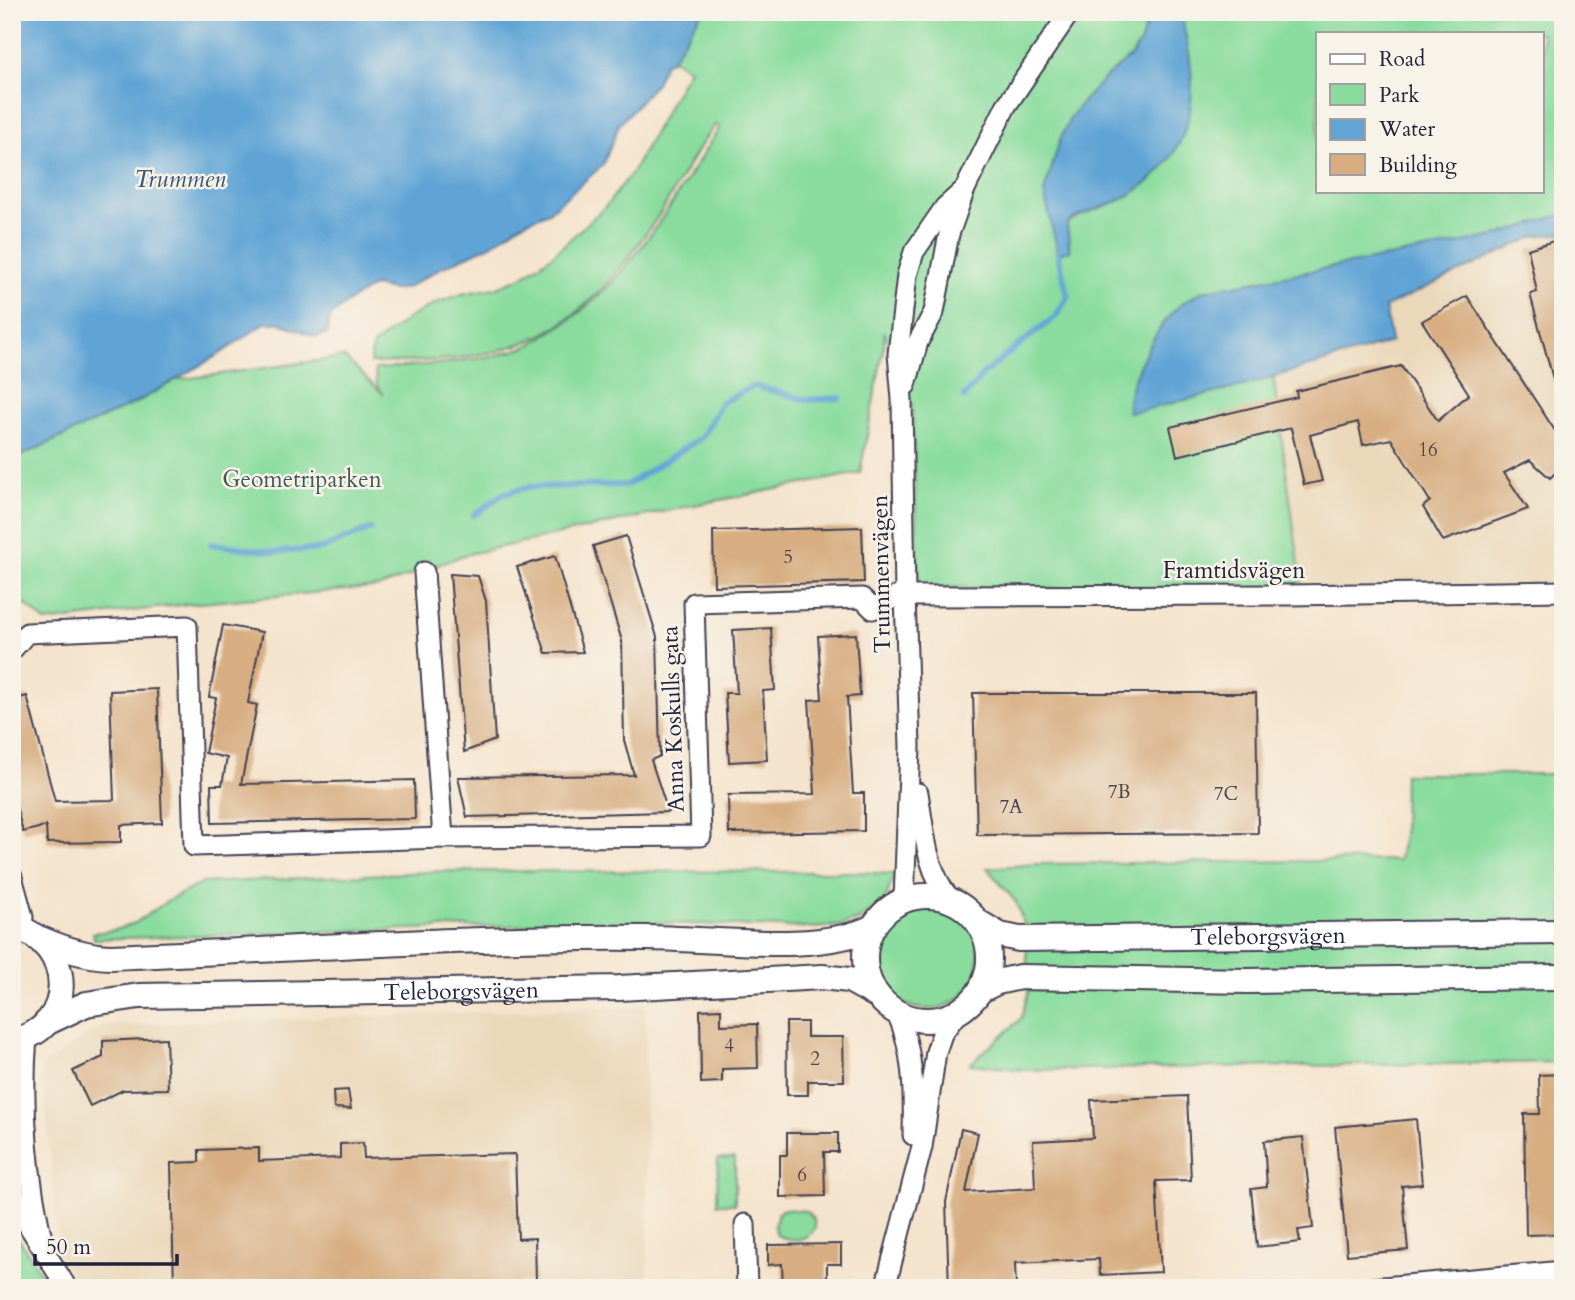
<svg xmlns="http://www.w3.org/2000/svg" width="1575" height="1300" font-family="Cardo,serif">
<style>
.built{fill:#ebd8ba}
.green{fill:#89dc9d;stroke:#567f6c;stroke-width:2;fill-rule:evenodd}
.water{fill:#61a4d5;stroke:#426388;stroke-width:2}
.lines{fill:none;stroke-linecap:round;stroke-linejoin:round}
.stream{stroke:#61a4d5;stroke-width:6}
.building{fill:#d7ad81}
.minor-casing{stroke:#423f51;stroke-width:23}
.major-casing{stroke:#423f51;stroke-width:28}
.minor{stroke:#fff;stroke-width:19}
.major{stroke:#fff;stroke-width:24}
.labels{text-anchor:middle;dominant-baseline:central;stroke-width:5;stroke-linejoin:round;paint-order:stroke}
.number-label{font-size:19px;fill:#4f454c}
.park-label{font-size:23px;fill:#415a58;stroke:#f7f3e8}
.street-label{font-size:23px;fill:#22223b;stroke:#f7f3e8}
.water-label{font-size:24px;font-style:italic;fill:#3b5679;stroke:#f7f3e8}
</style>
<rect width="100%" height="100%" fill="#f7f3e8"/>
<filter id="ink" filterUnits="userSpaceOnUse"><feTurbulence type="fractalNoise" baseFrequency=".0143" numOctaves="2"/><feDisplacementMap in="SourceGraphic" scale="14" xChannelSelector="R" yChannelSelector="G"/><feConvolveMatrix kernelMatrix="1 2 1 2 8 2 1 2 1" color-interpolation-filters="sRGB"/></filter>
<filter id="wash" filterUnits="userSpaceOnUse"><feTurbulence type="fractalNoise" baseFrequency=".00686" numOctaves="4" result="noise"/><feDisplacementMap in="SourceGraphic" scale="28" xChannelSelector="R" yChannelSelector="G"/><feGaussianBlur stdDeviation="1.57" result="paint"/><feColorMatrix in="noise" values="0 0 0 0 0 0 0 0 0 0 0 0 0 0 0 0 0 1.4 0 .05"/><feComposite in="paint" operator="in"/></filter>
<g filter="url(#wash)">
<rect width="100%" height="100%" fill="#f5e4cd"/>
<g class="built">
<path d="M1563,233V591L1303,593L1273,375L1391,342L1385,307L1535,236Z"/>
<path d="M645,1006L648,1288H80L59,1257L42,1066L101,1026Z"/>
</g>
<g class="green">
<path d="M702,12H1563V233L1535,236L1385,307L1391,342L1273,376L1303,593L919,587L912,405L884,331V345L860,473L689,506L464,555L380,587L188,604L45,622L12,592V460L135,403L176,380L344,357L384,395L377,385L375,369C424,365 475,363 523,348C533,344 542,337 551,332C628,287 673,200 720,127L716,124C693,152 677,188 657,218C626,263 588,314 537,337C486,361 425,361 370,363L373,345L410,317L436,303L465,293L495,288L522,277L553,255L606,206L633,171L689,69L672,59ZM1318,33H1542V191H1318Z"/>
<path d="M1404,774H1563V1062L1024,1070L970,1064L1021,1019L1028,993L1026,930L1016,902L987,868L1037,864L1399,860L1403,836Z"/>
<path d="M446,871L854,872L895,874L884,902L859,920L839,926L811,928L634,922L94,939L93,933L115,930L135,923L169,900L202,883Z"/>
<circle cx="927" cy="957" r="52"/>
<path d="M735,1158V1204H717L718,1159Z"/>
<path d="M784,1209L806,1211L814,1219L815,1228C807,1242 791,1242 777,1235L774,1227L778,1213Z"/>
<path d="M12,1228L50,1288H12Z"/>
</g>
<g class="water">
<path d="M12,12H702L672,59L665,63L656,83L619,125L603,165L549,212L523,223L491,245L441,268L407,288L393,290L374,286L352,299L330,317L327,334L316,337L280,323H265L220,354L135,403L12,460Z"/>
<path d="M1150,12H1182C1183,29 1188,44 1190,60C1199,122 1176,172 1120,200C1108,206 1072,216 1067,224L1070,251L1058,253L1044,192L1061,137L1071,117L1084,100L1107,76L1132,55L1141,41Z"/>
<path d="M1563,214V233L1535,236L1385,307L1391,342L1243,386L1140,411L1128,412C1125,384 1158,324 1179,306C1186,300 1195,296 1202,291L1458,244L1498,235Z"/>
</g>
<g class="lines">
<g class="stream">
<path d="M964,397L983,374L1056,316L1068,296L1058,253"/>
<path d="M474,515L503,494L528,487L627,485L702,437L722,402L754,386L808,400L840,398"/>
<path d="M211,544L275,552L321,549L371,529"/>
</g>
</g>
<g id="blocks">
<g class="building">
<path d="M1563,238V396L1558,397L1530,294L1537,292L1528,249Z"/>
<path d="M1467,296L1563,443V465L1550,478L1530,460L1504,473L1528,509L1443,541L1423,507L1430,501L1391,439L1363,445L1358,422L1310,435L1322,481L1304,485L1291,428L1177,456L1170,427L1297,397L1296,391L1401,366L1438,421L1469,394L1422,321Z"/>
<path d="M862,527L864,582L714,586L713,531Z"/>
<path d="M626,536L657,637L660,756L651,760L668,812L467,817L458,777L634,775L624,740L622,641L593,546Z"/>
<path d="M555,556L583,652L546,653L517,567Z"/>
<path d="M450,574L478,576L486,601L495,740L464,752Z"/>
<path d="M223,625L262,632L248,703L257,705L241,784L414,780L415,819L212,823L211,785H222L227,758L205,753L216,698L209,697Z"/>
<path d="M771,628L775,690L763,691L767,760L729,762L725,693H737L733,630Z"/>
<path d="M856,634L860,696L847,697L853,793H864V831L729,833L728,795L815,794L809,700L822,699L818,636Z"/>
<path d="M157,689L162,823L121,825V842L47,843L46,826L23,832L12,791V700L27,696L55,801L114,800L110,691Z"/>
<path d="M973,693H1256L1258,833L977,835Z"/>
<path d="M721,1009V1025L757,1024L758,1068L722,1069V1082L701,1083L700,1010Z"/>
<path d="M786,1022H807V1037H843L844,1081H808V1095H787Z"/>
<path d="M166,1038L168,1089L123,1090L90,1106L73,1071L103,1057V1041Z"/>
<path d="M1562,1074L1563,1234L1526,1235L1524,1114H1540L1539,1075Z"/>
<path d="M348,1090L351,1109L334,1108L333,1091Z"/>
<path d="M1187,1096L1191,1180L1156,1181L1161,1272L1100,1275L1099,1259L1015,1263L1016,1288H949L946,1202L961,1129L978,1133L966,1192L1035,1188L1033,1141L1093,1138L1091,1100Z"/>
<path d="M1416,1119L1422,1184L1402,1186L1408,1250L1347,1255L1335,1127Z"/>
<path d="M787,1133H838V1152H824L825,1196L780,1197V1155H787Z"/>
<path d="M1303,1137L1313,1228L1298,1230L1300,1242L1257,1247L1251,1189L1267,1187L1264,1141Z"/>
<path d="M363,1143L364,1158L515,1154L518,1239L535,1238L536,1281L519,1282V1288H174L171,1163L199,1162V1150L259,1148V1161L340,1158V1144Z"/>
<path d="M841,1244V1264H827V1288H783L782,1264L768,1265V1245Z"/>
</g>
</g>
</g>
<g filter="url(#ink)">
<use href="#blocks" fill-opacity="0" stroke="#423f51" stroke-width="2"/>
<g class="lines">
<defs>
<g id="minor">
<path d="M906,385L918,342L934,312L949,234L965,189L1006,106L1070,12"/>
<path d="M424,572L443,838"/>
<path d="M12,650L27,633L187,626L194,846L443,838L701,836L694,603L862,598L873,609L895,597L905,596L1287,595L1563,591"/>
<path d="M918,793C924,829 926,872 951,900"/>
<path d="M12,877L23,917L22,929"/>
<path d="M904,900L910,747L905,596L902,399L898,354L907,275L914,252L945,207L965,189"/>
<path d="M897,1013C914,1051 914,1094 913,1135"/>
<path d="M27,1036C21,1109 27,1177 44,1248"/>
<path d="M12,1188L19,1210L67,1288"/>
<path d="M745,1224L747,1288"/>
<path d="M885,1288L922,1147L936,1052L942,1034L958,1012"/>
<path d="M1372,1288L1563,1271"/>
</g>
<g id="major">
<circle cx="927" cy="958" r="62"/>
<path id="s1" d="M978,922L1000,935L1019,939L1563,932"/>
<path d="M12,926C76,942 78,1029 12,1041"/>
<path d="M41,939C64,949 85,956 110,957C289,950 468,936 647,938C712,938 816,955 873,927"/>
<path d="M981,990L997,982L1020,977L1248,981L1563,977"/>
<path id="s2" d="M46,1023L86,1004L139,996L619,988L822,977L849,980L878,996"/>
</g>
</defs>
<use href="#minor" class="minor-casing"/>
<use href="#major" class="major-casing"/>
<use href="#minor" class="minor"/>
<use href="#major" class="major"/>
</g>
</g>
<g class="labels">
<g class="number-label">
<text x="1428" y="450">16</text>
<text x="788" y="557">5</text>
<text x="1119" y="792">7B</text>
<text x="1226" y="794">7C</text>
<text x="1011" y="807">7A</text>
<text x="729" y="1046">4</text>
<text x="815" y="1059">2</text>
<text x="802" y="1175">6</text>
</g>
<g class="park-label">
<text x="302" y="479">Geometriparken</text>
</g>
<g class="street-label">
<text x="1234" y="570">Framtidsvägen</text>
<text transform="translate(881 574) rotate(-91)">Trummenvägen</text>
<text transform="translate(673 719) rotate(-92)">Anna Koskulls gata</text>
<text stroke="none"><textPath href="#s1" startOffset="294">Teleborgsvägen</textPath></text>
<text stroke="none"><textPath href="#s2" startOffset="420">Teleborgsvägen</textPath></text>
</g>
<g class="water-label">
<text x="180" y="179">Trummen</text>
</g>
</g>
<rect width="1575" height="1300" fill="none" stroke="#f7f3e8" stroke-width="42"/>
<rect x="1316" y="32" width="228" height="161" fill="#f7f3e8" stroke="#a29fa3" stroke-width="2"/>
<rect x="1330" y="54" width="35" height="10" fill="#ffffff" stroke="#a29fa3" stroke-width="2"/>
<text x="1379" y="66" font-size="21" fill="#22223b">Road</text>
<rect x="1330" y="84" width="35" height="21" fill="#89dc9d" stroke="#a29fa3" stroke-width="2"/>
<text x="1379" y="102" font-size="21" fill="#22223b">Park</text>
<rect x="1330" y="119" width="35" height="21" fill="#61a4d5" stroke="#a29fa3" stroke-width="2"/>
<text x="1379" y="136" font-size="21" fill="#22223b">Water</text>
<rect x="1330" y="154" width="35" height="21" fill="#d7ad81" stroke="#a29fa3" stroke-width="2"/>
<text x="1379" y="172" font-size="21" fill="#22223b">Building</text>
<path d="M35 1254v10h142v-10" fill="none" stroke="#22223b" stroke-width="3.5"/>
<text x="46" y="1254" font-size="21" fill="#22223b" stroke="#f7f3e8" stroke-width="5" paint-order="stroke">50 m</text>
</svg>
